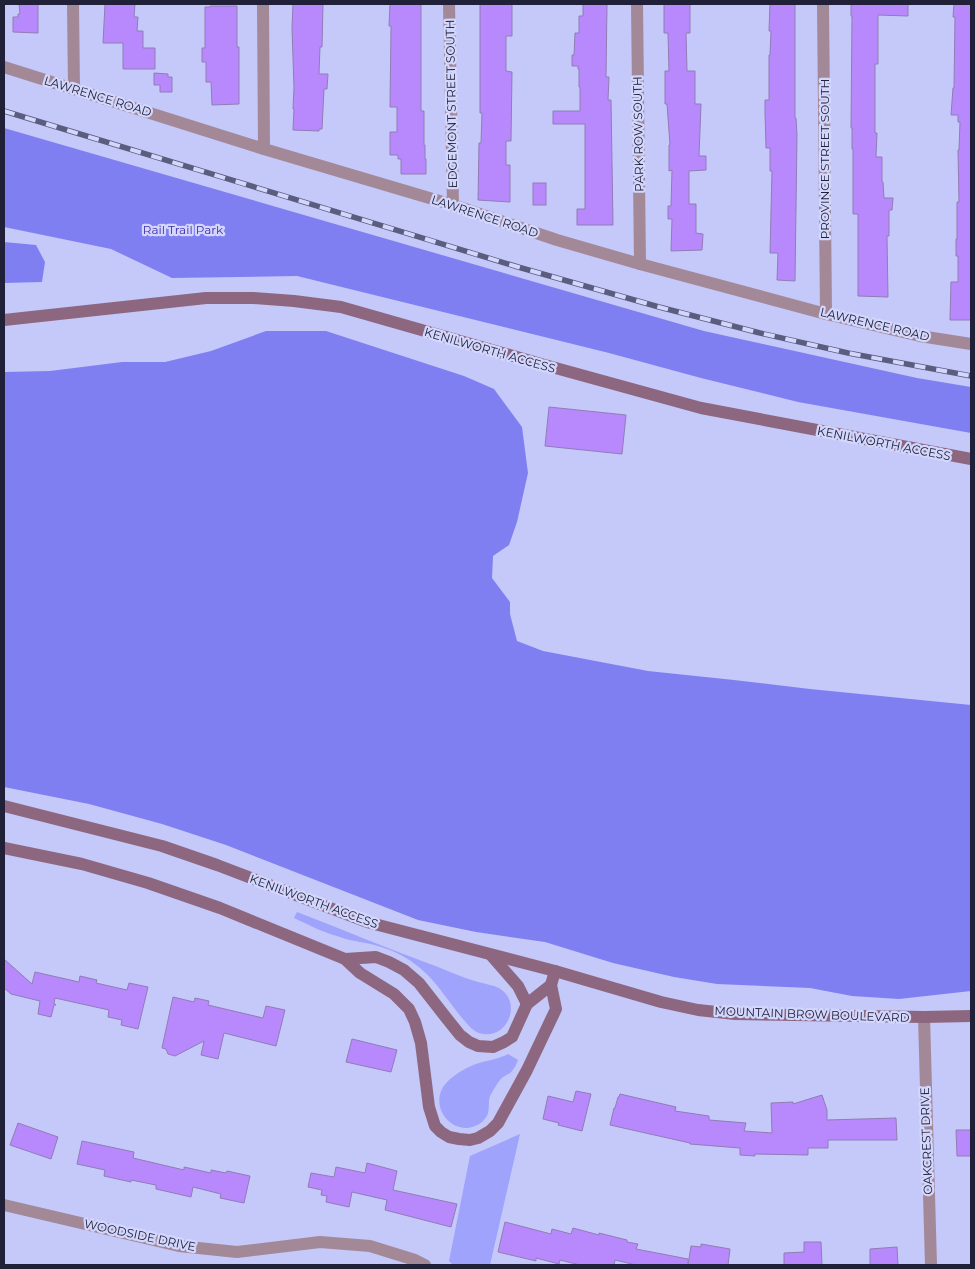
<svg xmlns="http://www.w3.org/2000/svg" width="975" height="1269" font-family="Montserrat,sans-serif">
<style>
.green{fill:#9fa3fb}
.forest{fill:#807ff2}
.building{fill:#b889fd;stroke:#917cb5}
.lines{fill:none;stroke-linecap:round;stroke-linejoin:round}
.minor{stroke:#a38898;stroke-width:12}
.tertiary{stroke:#a38898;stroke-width:12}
.secondary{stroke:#8d677f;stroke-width:12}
.rail-casing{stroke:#5b5d7e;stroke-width:5.5}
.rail{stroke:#d3d7fd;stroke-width:4;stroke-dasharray:11;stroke-linecap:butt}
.labels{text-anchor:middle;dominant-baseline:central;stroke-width:4.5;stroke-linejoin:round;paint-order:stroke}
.street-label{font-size:12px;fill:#202138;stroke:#d3d7fd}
.park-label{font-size:12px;fill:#412ab0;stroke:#d3d7fd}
</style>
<rect width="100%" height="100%" fill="#c4c9fa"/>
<g class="green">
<path d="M297,912C344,930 391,950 438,967C451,972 464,978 478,982C485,984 493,985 499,988C524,1003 506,1042 479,1033C471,1030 467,1023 462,1018C448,1001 437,982 420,968C408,958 395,951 381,947C367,942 353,942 340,937C324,933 309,925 294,918Z"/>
<path d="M508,1054L518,1060C516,1064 515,1068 512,1071C510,1074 506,1075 503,1077C498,1081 493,1091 490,1096C487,1106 492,1112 483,1121C457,1144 422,1105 449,1080C457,1073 469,1066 479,1063C489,1060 499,1059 508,1054Z"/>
<path d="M520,1134L490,1265H453L449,1261L470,1156Z"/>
</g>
<g class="forest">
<path d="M4,128L704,331L917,378L971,387V433L798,402L701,378L609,353L297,276L172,278L111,249L4,227Z"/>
<path d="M4,242L36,245L45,262L42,282L4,283Z"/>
<path d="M266,331H326L464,376L494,389L522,427L528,473L517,522L509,545L493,556L492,578L510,602V614L517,641L543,651L648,671L734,680L810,689L971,705V991L899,999L852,996L810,988L717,984L674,977L613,963L545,942L476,932L418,920L226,845L162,824L89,804L4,787V372L50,371L122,362H165L211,351Z"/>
</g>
<g class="building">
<path d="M19,4H38V33L13,32V17H18V14H20Z"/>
<path d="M105,4H135L134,17H138L137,31H143V48H155V69H123V43H103Z"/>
<path d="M293,4H323L322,47H320L319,74H328L327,89H324L322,129H319V131L293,130L294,109H293L294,88L292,28Z"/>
<path d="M390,4H421V111H424V145H425V159H426V174H401V159H398V155H390V132H397V107H390L391,26H389Z"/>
<path d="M480,4H512V36H506V71L512,72L511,141H506V165H510V202L478,200L479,143H481L482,113H480Z"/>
<path d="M583,4H607L606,77H609L608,100H611L613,225H577V209H585V124H553V111H580V87H579V69H578V66H572V55H574L575,33H579V16H583Z"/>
<path d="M664,4H690V33H686L687,71H695V104H701L699,156H706V170L689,171V204H696V233L703,234L702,250L671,251L672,219H668V206H671L672,170L669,171V145H670L667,104H665V71H669L668,33H664Z"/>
<path d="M770,4H795V118H796L797,135L795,281L777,280L778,253H770L772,171H770V148H766L765,112V100H769V55H770L771,31H769Z"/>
<path d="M851,4H908V16L878,15V64H875V133H877L876,157H882V182H883L884,198H893L892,210H889V236H887L888,297L858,296V214H853V149H852V128H851L852,16H851Z"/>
<path d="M954,4H971V320H950L951,282H958V256H956V239H957V202H959L958,150H959L960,122H958V115H951L953,88H954L955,17H953Z"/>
<path d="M210,6H237V47H239V104L212,105L211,82H206V62H202V48H205V7H210Z"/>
<path d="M154,73L168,74V77H172V92H160V85H154Z"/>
<rect x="533" y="183" width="13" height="22"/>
<path d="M549,407L626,415L622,454L545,446Z"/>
<path d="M4,959L32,984L35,972L79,982L80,976L97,980L96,983L127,990L129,983L148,987L138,1029L121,1025L122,1020L108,1017L109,1010L55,998L54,1003L56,1005H54L51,1017L38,1014L40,1001L11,994L4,988Z"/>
<path d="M173,997L194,1002L195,998L209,1001L208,1005L263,1018L266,1006L285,1010L276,1046L224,1033L218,1059L201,1055L204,1041L175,1056L168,1054L166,1049L162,1048Z"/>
<path d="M352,1039L397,1050L391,1072L346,1062Z"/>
<path d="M576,1091L591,1094L582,1131L558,1125L559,1123L543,1119L548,1096L573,1102Z"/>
<path d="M620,1094L676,1107L675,1111L709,1116V1120L746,1123L744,1131L772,1133L771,1103L793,1102V1104L822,1095L827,1110V1120L896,1118L897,1140H828V1148H808V1155L755,1154V1156L740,1155V1148L690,1144V1143L610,1125L614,1108H615L618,1097H619Z"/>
<path d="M18,1123L58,1137L51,1159L10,1145Z"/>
<path d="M956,1130H971V1156H957Z"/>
<path d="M82,1141L134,1152L133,1158L184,1170V1167L211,1173V1170L226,1173L227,1171L250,1176L244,1203L220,1198L221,1194L193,1187L191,1197L156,1189V1185L131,1180V1182L104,1176L105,1170L77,1164Z"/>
<path d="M367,1163L397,1171L393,1190L457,1204L451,1227L385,1210L387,1200L352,1192L349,1207L326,1202L327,1196L321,1195L322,1190L308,1187L311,1173L334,1177L336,1167L365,1173Z"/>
<path d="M505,1222L551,1234L552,1229L571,1234L573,1228L599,1235V1233L627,1240V1242L638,1244L636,1249L688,1259V1265H636L615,1260L614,1265H580L560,1260L559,1264L536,1258V1261L498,1252Z"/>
<path d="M804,1242H821L822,1265H784V1253L804,1252Z"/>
<path d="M701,1244L730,1249L728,1265H688L691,1246L701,1247Z"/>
<path d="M897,1247L898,1265H870V1249Z"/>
</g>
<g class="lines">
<g class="minor">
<path d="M263,4L264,149"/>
<path d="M449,4L453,205"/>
<path d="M637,4L640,264"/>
<path d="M823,4L826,314"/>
<path d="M924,1017L931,1265"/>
<path d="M4,1205L179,1246L237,1252L320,1242L370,1246L415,1260L425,1265"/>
</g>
<g class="tertiary">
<path d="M73,4L74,89"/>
<path d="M4,67L264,149L453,205L557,240L640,264L826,314L920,336L971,344"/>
</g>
<g class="secondary">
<path d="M4,320L206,298H253L294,301L341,307L541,364L701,408L971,459"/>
<path d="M4,806L162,846L217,865L367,922L555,971L661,1002L698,1010L735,1014L924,1017L971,1016"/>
<path d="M4,848L82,864L148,883L220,908L345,959L360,973L394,994L409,1009L415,1022L421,1043L429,1107L435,1126L441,1132L449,1137L459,1139L470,1140L478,1138L490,1131L498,1123L527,1070L556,1009L551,985L555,971"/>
<path d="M491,955L518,986L527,1004"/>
<path d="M345,959L376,957L389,962L404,970L419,983L444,1015L460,1035L469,1042L478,1046L493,1047L504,1042L512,1037L527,1004L551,985"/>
</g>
<defs>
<path id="rail" d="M4,111L518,267L659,307L760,333L848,353L971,376"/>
</defs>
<use href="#rail" class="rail-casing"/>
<use href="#rail" class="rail"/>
</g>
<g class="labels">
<g class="street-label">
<text transform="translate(98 96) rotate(17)">LAWRENCE ROAD</text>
<text transform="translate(451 104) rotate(-91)">EDGEMONT STREET SOUTH</text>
<text transform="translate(638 134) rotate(-91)">PARK ROW SOUTH</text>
<text transform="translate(824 159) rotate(-90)">PROVINCE STREET SOUTH</text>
<text transform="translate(485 216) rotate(18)">LAWRENCE ROAD</text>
<text transform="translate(875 324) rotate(13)">LAWRENCE ROAD</text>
<text transform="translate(490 350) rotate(16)">KENILWORTH ACCESS</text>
<text transform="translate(884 443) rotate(11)">KENILWORTH ACCESS</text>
<text transform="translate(314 901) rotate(20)">KENILWORTH ACCESS</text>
<text transform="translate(812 1014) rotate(2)">MOUNTAIN BROW BOULEVARD</text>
<text transform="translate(926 1141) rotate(-92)">OAKCREST DRIVE</text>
<text transform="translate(140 1235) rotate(12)">WOODSIDE DRIVE</text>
</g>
<g class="park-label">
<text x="183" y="229">Rail Trail Park</text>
</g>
</g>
<rect width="975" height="1269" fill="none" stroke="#202138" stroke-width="10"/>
</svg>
